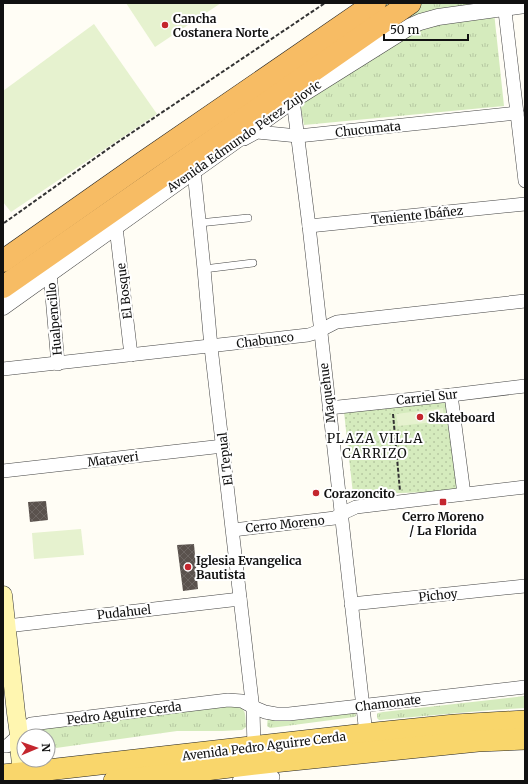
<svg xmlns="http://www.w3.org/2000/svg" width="528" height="784" font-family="Merriweather,serif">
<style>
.grass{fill:url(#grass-tufts)}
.park{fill:url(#park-dots)}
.pitch{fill:#e6f2cf}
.building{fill:url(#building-cross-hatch)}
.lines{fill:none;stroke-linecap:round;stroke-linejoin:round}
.service-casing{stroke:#444;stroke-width:8}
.minor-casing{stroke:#444;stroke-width:14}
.tertiary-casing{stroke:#444;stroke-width:17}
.secondary-casing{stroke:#333;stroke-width:19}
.primary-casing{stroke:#222;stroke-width:22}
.trunk-casing{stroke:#222;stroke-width:23}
.path{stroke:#333;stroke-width:2;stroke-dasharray:4 2;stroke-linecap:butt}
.service{stroke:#fff;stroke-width:7}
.minor{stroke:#fff;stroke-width:13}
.tertiary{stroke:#fff;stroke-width:16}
.secondary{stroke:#fff6b0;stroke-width:18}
.primary{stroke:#f9d66b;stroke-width:21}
.trunk{stroke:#f7bc64;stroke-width:22}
.poi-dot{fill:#c4262e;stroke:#fff;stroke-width:1.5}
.labels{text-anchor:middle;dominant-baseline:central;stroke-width:4;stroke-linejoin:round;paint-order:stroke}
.poi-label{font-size:12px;font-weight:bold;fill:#111;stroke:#fff;text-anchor:start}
.street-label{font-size:12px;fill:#111;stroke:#fff}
.neighbourhood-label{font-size:13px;letter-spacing:1px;fill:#111;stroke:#fff}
</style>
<defs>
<pattern id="grass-tufts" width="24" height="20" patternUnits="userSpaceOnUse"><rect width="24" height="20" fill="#d5ebbd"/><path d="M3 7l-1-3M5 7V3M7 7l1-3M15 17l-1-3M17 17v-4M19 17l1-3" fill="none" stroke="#b6c8a1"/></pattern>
<pattern id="park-dots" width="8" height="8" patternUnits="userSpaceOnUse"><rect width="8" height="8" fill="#d5ebbd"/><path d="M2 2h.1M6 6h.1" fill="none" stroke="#b6c8a1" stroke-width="1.8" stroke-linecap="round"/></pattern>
<pattern id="building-cross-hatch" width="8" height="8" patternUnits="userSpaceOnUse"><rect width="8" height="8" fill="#5a524d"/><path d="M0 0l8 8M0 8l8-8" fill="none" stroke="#6d6662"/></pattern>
</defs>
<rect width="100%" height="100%" fill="#fffdf5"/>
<g class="grass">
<path d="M386,3H493L504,106L304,125L300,103L273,83Z"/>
<path d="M525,696V708L492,710L379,720L377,718V714L378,713L383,712Z"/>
<path d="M229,705C247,708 245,710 246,727L242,730L222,731H177L56,748L48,739V736H45L36,729Z"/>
<path d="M355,711L356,716L354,717L286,726L270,728L267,726L268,716Z"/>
</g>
<path class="park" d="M448,400L458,491L400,493L353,494L344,412Z"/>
<g class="pitch">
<path d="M126,3H221L155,47Z"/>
<path d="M94,24L157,114L11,212L3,202V91Z"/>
<path d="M443,408L444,421L398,426L396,414Z"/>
<path d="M81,529L84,555L34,559L32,533Z"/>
</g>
<g class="building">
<path d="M46,501L48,520L30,522L28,502Z"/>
<path d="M194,544L198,589L183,591L177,545Z"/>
</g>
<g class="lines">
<defs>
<g id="service">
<path d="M199,223L248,218"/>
<path d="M204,269L253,263"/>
</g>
<g id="minor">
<path d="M504,3L525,181"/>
<path d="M293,100L309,226L366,734"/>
<path d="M244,139L257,132L298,136L517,113"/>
<path d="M194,171L204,269L211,347L253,710L254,747"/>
<path d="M309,226L525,204"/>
<path d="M116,227L131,355"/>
<path d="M50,273L58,364"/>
<path d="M3,369L308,335C318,333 327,326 337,322L525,301"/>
<path d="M451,395L464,494"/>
<path d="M329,408L451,395L525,386"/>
<path d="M3,471L223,446"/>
<path d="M233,530L335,518L341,514L356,507L525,487"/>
<path d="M351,604L525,586"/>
<path d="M7,626L240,599"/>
<path d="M3,746H7L31,724L228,700L242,701L253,707L265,712L276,714H289L525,687"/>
<path d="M239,781L273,777"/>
</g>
<path id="tertiary" d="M3,307L293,100L411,26L420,22L438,17L525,5"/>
<path id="secondary" d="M3,595L16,713L19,735V746L22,773L24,781"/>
<g id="primary">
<path d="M3,775L366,734L455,725L525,721"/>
<path d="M114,781L273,762L478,741L525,739"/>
</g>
<g id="trunk">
<path d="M3,261L141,164L375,3"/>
<path d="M3,287L410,3"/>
</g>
</defs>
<use href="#service" class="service-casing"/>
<use href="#minor" class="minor-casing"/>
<use href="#tertiary" class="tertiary-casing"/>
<use href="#secondary" class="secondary-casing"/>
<use href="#primary" class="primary-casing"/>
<use href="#trunk" class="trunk-casing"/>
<g class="path">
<path d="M4,223L115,144L325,3"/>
<path d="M393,414L400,491"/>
</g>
<use href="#service" class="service"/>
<use href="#minor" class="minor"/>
<use href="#tertiary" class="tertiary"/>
<use href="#secondary" class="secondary"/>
<use href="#primary" class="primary"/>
<use href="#trunk" class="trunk"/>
</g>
<g class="poi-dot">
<circle cx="165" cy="25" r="4"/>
<circle cx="420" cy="417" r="4"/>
<circle cx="316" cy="493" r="4"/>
<rect x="439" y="498" width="8" height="8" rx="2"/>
<circle cx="188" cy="567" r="4"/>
</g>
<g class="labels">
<g class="poi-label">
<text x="173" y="18">Cancha<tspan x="173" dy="14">Costanera Norte</tspan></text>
<text x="428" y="417">Skateboard</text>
<text x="324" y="493">Corazoncito</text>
<text x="443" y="516" text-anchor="middle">Cerro Moreno<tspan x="443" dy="14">/ La Florida</tspan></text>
<text x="196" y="560">Iglesia Evangelica<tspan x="196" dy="14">Bautista</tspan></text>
</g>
<g class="street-label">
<text transform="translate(368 129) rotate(-6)">Chucumata</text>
<text transform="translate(244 136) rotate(-35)">Avenida Edmundo Pérez Zujovic</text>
<text transform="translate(417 215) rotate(-6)">Teniente Ibáñez</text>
<text transform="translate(124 291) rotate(-97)">El Bosque</text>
<text transform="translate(54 319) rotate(-95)">Hualpencillo</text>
<text transform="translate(265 340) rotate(-7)">Chabunco</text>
<text transform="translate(327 393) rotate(-97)">Maquehue</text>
<text transform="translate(427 397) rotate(-6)">Carriel Sur</text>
<text transform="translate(113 459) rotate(-7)">Mataveri</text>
<text transform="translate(225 459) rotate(-97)">El Tepual</text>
<text transform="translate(285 524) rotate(-6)">Cerro Moreno</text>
<text transform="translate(438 595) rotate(-6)">Pichoy</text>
<text transform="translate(124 612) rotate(-6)">Pudahuel</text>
<text transform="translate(388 703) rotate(-7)">Chamonate</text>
<text transform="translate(124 713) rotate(-7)">Pedro Aguirre Cerda</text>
<text transform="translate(264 746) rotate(-7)">Avenida Pedro Aguirre Cerda</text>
</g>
<g class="neighbourhood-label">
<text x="375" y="438">PLAZA VILLA<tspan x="375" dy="15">CARRIZO</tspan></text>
</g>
</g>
<rect width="528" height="784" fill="none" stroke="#111111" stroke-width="8"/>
<g transform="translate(36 748) rotate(88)"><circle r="19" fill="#ffffff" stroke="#a0a0a0"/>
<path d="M0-3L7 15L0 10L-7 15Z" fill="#c4262e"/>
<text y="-6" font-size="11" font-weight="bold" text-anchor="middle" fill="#111111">N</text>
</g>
<path d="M384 34v6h84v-6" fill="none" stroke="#111111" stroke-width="2"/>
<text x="390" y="34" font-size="12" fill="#111111" stroke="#ffffff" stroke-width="3" paint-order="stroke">50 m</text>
</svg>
